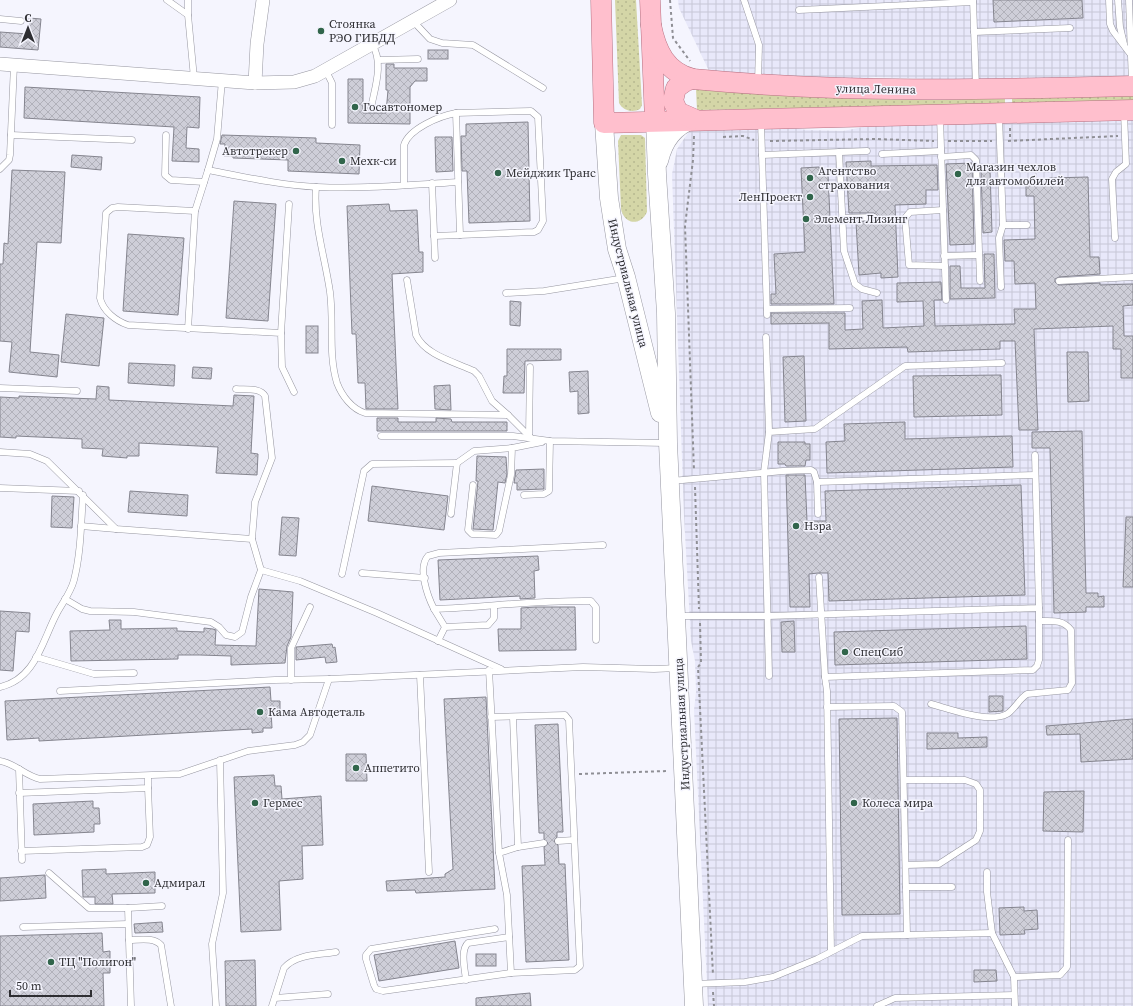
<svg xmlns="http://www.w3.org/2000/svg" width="1133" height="1006" font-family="'Source Serif 4',serif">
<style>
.industrial{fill:url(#industrial-grid)}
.grass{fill:url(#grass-dots)}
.building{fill:url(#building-cross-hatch);stroke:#85858f}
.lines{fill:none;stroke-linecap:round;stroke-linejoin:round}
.service-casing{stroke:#9696a0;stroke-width:7}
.minor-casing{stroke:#9696a0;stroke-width:14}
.secondary-casing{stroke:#9696a0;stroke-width:19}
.primary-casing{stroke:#b67081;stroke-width:21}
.path{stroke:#8f8f95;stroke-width:2;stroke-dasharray:3 3;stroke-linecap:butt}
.service{stroke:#fff;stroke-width:6}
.minor{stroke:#fff;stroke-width:13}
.secondary{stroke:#fff;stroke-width:18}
.primary{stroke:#ffbfcd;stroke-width:20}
.poi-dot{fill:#31654b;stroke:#f5f5fe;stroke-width:1.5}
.labels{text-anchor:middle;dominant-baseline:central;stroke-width:3;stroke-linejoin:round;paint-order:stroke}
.poi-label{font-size:12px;fill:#2e2e32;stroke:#f5f5fe;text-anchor:start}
.street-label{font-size:12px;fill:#2e2e32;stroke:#f5f5fe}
</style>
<defs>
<pattern id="industrial-grid" width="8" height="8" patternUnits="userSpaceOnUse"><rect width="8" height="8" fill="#e8e8fa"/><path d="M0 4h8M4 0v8" fill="none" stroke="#c7c7d7"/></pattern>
<pattern id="grass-dots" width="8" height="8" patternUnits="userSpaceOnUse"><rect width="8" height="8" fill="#d4d6a7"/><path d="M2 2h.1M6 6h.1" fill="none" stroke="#b6b890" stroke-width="1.8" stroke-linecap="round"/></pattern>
<pattern id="building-cross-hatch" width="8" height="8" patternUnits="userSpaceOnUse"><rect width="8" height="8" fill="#ceced8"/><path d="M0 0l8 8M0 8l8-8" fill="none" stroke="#b1b1ba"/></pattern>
</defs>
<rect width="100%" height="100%" fill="#f5f5fe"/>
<g class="industrial">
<path d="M678,0H1133V77L952,82L930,79L874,77L844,81L709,71L679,8Z"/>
<path d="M1133,119V1006H708L694,710L696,692L695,661L691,641L684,516L672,174L677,149L688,133L695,128L778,126L807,130L843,131L873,125Z"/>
</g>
<g class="grass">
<path d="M615,0H636L642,105L640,109C633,113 623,111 619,103Z"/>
<path d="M696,89L864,99L935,100L1005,98V105L697,110Z"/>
<path d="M1133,95V101L1012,105V98Z"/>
<path d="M621,135H641L645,138L647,212C640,227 624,224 621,209L618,141Z"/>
</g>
<g class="building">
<path d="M993,0H1082L1083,18L994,22Z"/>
<path d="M29,18L41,19L38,50L0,47V32L28,34Z"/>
<rect x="428" y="50" width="20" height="9"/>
<path d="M386,64H394V68H427V81H415L410,87V124L348,123V79H363V113H386L388,90H386Z"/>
<path d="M25,87L200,97L199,128L187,127L186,148L199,149V162L172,161L174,127L24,118Z"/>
<path d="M528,122L530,221L469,223L467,171H462L461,136H466V124Z"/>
<path d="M222,135L316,138V143L360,145L359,174L288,171V160L233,158V156H224L225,144H220Z"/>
<path d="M435,137H452L453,171L436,172Z"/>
<path d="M72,155L102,157L101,170L71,167Z"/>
<path d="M871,161V166L937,165L938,190H926V204L895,205L898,277L881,278V273L859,275L856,222L875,221L878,216L874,213H849L846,162Z"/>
<path d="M972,163L974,244L950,245L946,164Z"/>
<path d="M819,167L820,175H828L834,304H771V294H776L774,254L805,252L801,168Z"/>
<path d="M12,170L65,172L61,243L37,242L30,352L59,355L57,377L9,372L12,342L0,341V264H3L4,243L8,244Z"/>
<path d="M981,170H990L992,232L983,233Z"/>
<path d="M1088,177L1090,257H1099L1100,274L1059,277L1055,279V282L1059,285L1100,283V285L1133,284V305L1123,306L1124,336H1133V378H1121V349H1113V326L1034,329L1038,430H1019L1015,341H1000V349L908,352L907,347L829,349V323L771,324V313H845V330L863,329L862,301L882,300L883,328L924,326L923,301L897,302V283L941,282L942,300H934L935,326L1015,324L1014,309H1036L1035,283L1015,284L1014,261H1005L1004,240L1035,239L1034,196H1026V184H1049V178Z"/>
<path d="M234,201L276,204L268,321L226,318Z"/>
<path d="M389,204L390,211L417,210L419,252H423V272L392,274L398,409H366L365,383H358L356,334H352L347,206Z"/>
<path d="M128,234L184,238L178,315L123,311Z"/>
<path d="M984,254H994L995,298L950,299V266H960L961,288H985Z"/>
<path d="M510,301L521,302L520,326L510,325Z"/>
<path d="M66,314L104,318L99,366L61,362Z"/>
<rect x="306" y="326" width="12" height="27"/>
<path d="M507,349H561V360L525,361L524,393H503L504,376H507Z"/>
<path d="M1067,352H1088L1089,401L1068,402Z"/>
<path d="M804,356L806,421L785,422L783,357Z"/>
<path d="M129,363L175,365L174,386L128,383Z"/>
<path d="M193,367L212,368L211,379L192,378Z"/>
<path d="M588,371L589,413L578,414V391L570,392L569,372Z"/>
<path d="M1001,375L1002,415L914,417L913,376Z"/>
<path d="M450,385L451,410L435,409L434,386Z"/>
<path d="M97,386L109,387V400L233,406L234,395L254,396L251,453L258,454L257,475L216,473L218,447L139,443V456H127V458L102,456L103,449L82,448V439L16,436V438L0,437V397L19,398V396L96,399Z"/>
<path d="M377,418H398V422H436V418L451,419L452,422H507V431H377Z"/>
<path d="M905,422V439L1012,436L1013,467L827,473L826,442L845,441L844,424Z"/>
<path d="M1082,431L1086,593H1098V597L1104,596V607H1086V612L1054,613L1050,448H1032V432Z"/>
<path d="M778,442H805V444H810V460H806L805,466H786L785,464H778Z"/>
<path d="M477,456L506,457L507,474L505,483L498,482L493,530L473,529L478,481H476Z"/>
<path d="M544,469V489L517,490V483H514L516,470Z"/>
<path d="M786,475H805L807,521H826L825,491L1021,485L1025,595L829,601L828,573H818L809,574L810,607H790Z"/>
<path d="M372,486L448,496L444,530L368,521Z"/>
<path d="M130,491L188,495L187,516L128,512Z"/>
<path d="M52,496L74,497L72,528L51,527Z"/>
<path d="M282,517L299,518L296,556L279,555Z"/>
<path d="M1126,517H1133V587H1123Z"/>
<path d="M538,556L539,570L534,571L535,598L520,599V596L440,600L438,560Z"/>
<path d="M259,589L293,592L291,637L287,646L285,663L231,665V656L200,655H178V659L71,661L70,631L110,630L109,620H121V629L177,628V631L204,632V628L213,629L216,630L215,645L256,646Z"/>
<path d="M535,607H575L576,650L499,651L498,629H521V608Z"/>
<path d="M0,611L30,613L29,632L16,631L13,671L0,670Z"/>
<path d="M794,621L795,652H782L781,622Z"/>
<path d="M1026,626L1027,659L835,665L834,632Z"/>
<path d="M332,644L333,648L335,647L337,662L326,663L325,657L296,660V647Z"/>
<path d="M270,687L271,701H280V711H271L272,728H263V732L252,733V729L39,741V738L7,740L5,701Z"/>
<path d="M989,696H1003V711L989,712Z"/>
<path d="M486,697L495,889L416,893L415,890L387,891L386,881L445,877V874L453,869L444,699Z"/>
<path d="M897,718L900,914L842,915L839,719Z"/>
<path d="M1133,719V759L1081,762L1080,734L1047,735L1046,726Z"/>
<path d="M558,724L563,832H557V837L554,841L558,845L559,864H565L569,960L526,962L522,866L545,865L544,847L548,843L544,839V833H539L535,725Z"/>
<path d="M927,733H958V738L987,737V747L927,749Z"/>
<path d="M346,754H366L367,781H346Z"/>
<path d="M274,775L275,786H281L282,799L321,796L323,845L302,846L303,879L279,881L281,930L241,932L234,777Z"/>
<path d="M1084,791L1083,832L1043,831L1044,792Z"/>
<path d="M93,801V808H99L100,824H94V832L34,835L33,804Z"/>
<path d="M106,869V874L155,872V893L112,894L113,904H95V897H83L82,870Z"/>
<path d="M45,875L46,898L0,901V878Z"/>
<path d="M1024,907V911L1037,910L1038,929L1024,930L1025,934L1000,935L999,908Z"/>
<path d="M162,922L163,932L135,933L134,924Z"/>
<path d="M102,933L103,952L110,951V973H103L104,1006H0V936Z"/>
<path d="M455,941L459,968L379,981L374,955Z"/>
<rect x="476" y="954" width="20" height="12"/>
<path d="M255,960L256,1006H226L225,961Z"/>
<path d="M974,970H996L997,981L974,982Z"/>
<path d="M530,993L531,1006H476V998Z"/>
</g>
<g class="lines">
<defs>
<g id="service">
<path d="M167,0L188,15L194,78"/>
<path d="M744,0L759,45L758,82"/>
<path d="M973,0L976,87"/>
<path d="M1109,0L1110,24L1113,31L1131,55"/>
<path d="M1118,0L1120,27L1124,44"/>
<path d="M1129,0L1132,84"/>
<path d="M799,10L973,2"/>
<path d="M188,15V0"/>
<path d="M0,19L21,21"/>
<path d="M413,21L430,39L442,43L473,45L543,88"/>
<path d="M974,32L1070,28"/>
<path d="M379,60L418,59"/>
<path d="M326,71L332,83V125"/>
<path d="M222,80L217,139L208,170C244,177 280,185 317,187C364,189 411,185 458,182"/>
<path d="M371,108C375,87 384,63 372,44"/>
<path d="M456,113L460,235"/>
<path d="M999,116L1003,225L999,238L1001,287"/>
<path d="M940,117L946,300"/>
<path d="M761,122L767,315"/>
<path d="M11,135L132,140"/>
<path d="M166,135L165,175L171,180L204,182"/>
<path d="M839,152L844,251L855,284L862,289L877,293"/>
<path d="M882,154L941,151"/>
<path d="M762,155L867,151"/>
<path d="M941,157L971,155L976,160L980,281"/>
<path d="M0,169L9,160L10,155L14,65"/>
<path d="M208,170L195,211L118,207L112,208L106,213L100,298C103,311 116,321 128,325L281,333L282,367L294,392"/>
<path d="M432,183L435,258"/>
<path d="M404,185V145C409,129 439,116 456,113L531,111L538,117L543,221L538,230L534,232L434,236"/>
<path d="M316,187C313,223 325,257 330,292C334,322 328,354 337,383C342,396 352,409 365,413L508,415L532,439"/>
<path d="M943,210L910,212L905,218L909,265L945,266"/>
<path d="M842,218L874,217"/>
<path d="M1003,225H1027"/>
<path d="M1115,238L1112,179L1116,172L1126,164L1124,112"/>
<path d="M944,256L979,255"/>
<path d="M407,280L416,335C425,355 455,362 474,371L479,376L492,401L508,415"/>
<path d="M1059,281L1133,277"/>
<path d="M506,293L544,291L625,278"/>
<path d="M767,309L850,308"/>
<path d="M188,329L195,211"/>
<path d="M281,333L289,204"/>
<path d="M766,337L769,432"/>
<path d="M0,388L77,391"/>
<path d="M236,389C245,390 260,387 265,396L272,458L255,502L252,539"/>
<path d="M529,435L530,367"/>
<path d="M381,436H513L550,441L666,443"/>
<path d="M0,452L30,454L47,461L116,529L252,539L261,570L251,597L242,632L235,637L226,635L219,627L211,622L134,612L90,611L82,609L65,599"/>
<path d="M671,481L783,471L811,470L814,472L817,482L818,514"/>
<path d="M817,482L1035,475"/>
<path d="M473,485L468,530L472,534L496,535L499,531L511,475L512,448L542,442"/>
<path d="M0,488L79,491"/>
<path d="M524,495L544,494L549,491L550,441"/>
<path d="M451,514L457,463L474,451L512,448"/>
<path d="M81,526L116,529"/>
<path d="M261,570L300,581L377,613L501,669"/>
<path d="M362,573L425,578"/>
<path d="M342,574L364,471L372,464L457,463"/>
<path d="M819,577L825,677L1033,670L1037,666L1039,660V608"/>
<path d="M434,609L445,627L438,641"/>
<path d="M678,616H768L1039,608L1035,455"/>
<path d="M445,627L488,625L494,618V607"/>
<path d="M596,640V607L591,601C538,600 487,607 434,609C428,597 417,568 428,556L439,553L603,545"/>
<path d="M36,657L94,674L134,673"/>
<path d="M489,670L499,853L507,895L511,973"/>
<path d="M420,675L429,872"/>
<path d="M769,676L764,472L769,432L815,429L905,366L1002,363"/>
<path d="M825,677L827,691L831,951"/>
<path d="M291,680V648L310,607"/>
<path d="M0,687C36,679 42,641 57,613C63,602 71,592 74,580C81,553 81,523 83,495"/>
<path d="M60,691L275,680L329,679"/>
<path d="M931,704C950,709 989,724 1007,714C1015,709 1019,699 1027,694L1068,690L1072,683L1071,630C1063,619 1051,621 1039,621"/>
<path d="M827,707L894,706L902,712L907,935"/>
<path d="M491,717L565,715L569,720L580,966L575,970L511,973L383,991L376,989L374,985L366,959V955L371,949L495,929"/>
<path d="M513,717L518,847"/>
<path d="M0,761C15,763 25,776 40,779L180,774L248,751L295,745L303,742L310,735L329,679L583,667L654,669L678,668"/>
<path d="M19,769L22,860"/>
<path d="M904,780H965L976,784L980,790V831L976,840L939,864L906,865"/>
<path d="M19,793L148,788V776"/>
<path d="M558,841L574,840"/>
<path d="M21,851L142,847L147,845L150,837L148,788"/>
<path d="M499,853L518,847L544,843"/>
<path d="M987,872V892L992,933L1014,977L1015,1006"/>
<path d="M49,873L89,908H128L131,1006"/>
<path d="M906,887H952"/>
<path d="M128,908L162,906"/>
<path d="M23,927L128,924"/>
<path d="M129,940C140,940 153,937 161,945L171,1006"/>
<path d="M1014,977L1060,975L1067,967L1068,840"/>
<path d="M466,980C465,970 460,950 468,943L509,937"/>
<path d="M694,984L745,982L773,977L817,959L862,936L992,933"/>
<path d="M275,998L328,994"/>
<path d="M216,1006L212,944L223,893L220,760"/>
<path d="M272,1006L284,968C296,954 318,955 336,952"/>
<path d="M877,1006L895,998L1014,995"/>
</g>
<g id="minor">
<path d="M0,64L255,83L294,82L315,76L450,0"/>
<path d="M255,83L257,44L263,0"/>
</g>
<g id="secondary">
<path d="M655,121L657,174L666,313L668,443L694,1006"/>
<path d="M604,123L609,198L617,249L626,277L660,413"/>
<path d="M659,161C664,140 674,127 694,119"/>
</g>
<g id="primary">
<path d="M601,0L604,123L1133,110"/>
<path d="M650,0L655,121"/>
<path d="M651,25C656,51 666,72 693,79C840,93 986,90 1133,86"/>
<path d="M693,79L686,81L676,88L673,101L678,112L694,119"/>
</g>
</defs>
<use href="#service" class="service-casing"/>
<use href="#minor" class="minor-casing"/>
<use href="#secondary" class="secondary-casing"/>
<use href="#primary" class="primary-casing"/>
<g class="path">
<path d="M670,0L673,38L690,61"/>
<path d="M1010,128V141"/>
<path d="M694,136L693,160L685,226L694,471"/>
<path d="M723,137L743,136L754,140"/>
<path d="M770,141L876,139L934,141"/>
<path d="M948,141H992"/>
<path d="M1008,141L1118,136"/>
<path d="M695,487L699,609"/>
<path d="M700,623L701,663L698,667L713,975"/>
<path d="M579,774L667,771"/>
<path d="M713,992L714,1006"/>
</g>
<use href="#service" class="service"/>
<use href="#minor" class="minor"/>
<use href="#secondary" class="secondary"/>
<use href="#primary" class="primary"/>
</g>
<g class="poi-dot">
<circle cx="321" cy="31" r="4"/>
<circle cx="355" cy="107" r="4"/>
<circle cx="296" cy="151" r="4"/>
<circle cx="342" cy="161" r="4"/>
<circle cx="498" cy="173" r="4"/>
<circle cx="958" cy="174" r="4"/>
<circle cx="810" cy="178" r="4"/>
<circle cx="810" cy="197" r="4"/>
<circle cx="806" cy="219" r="4"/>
<circle cx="796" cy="526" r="4"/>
<circle cx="845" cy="652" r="4"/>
<circle cx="260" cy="712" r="4"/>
<circle cx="356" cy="768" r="4"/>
<circle cx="255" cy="803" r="4"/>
<circle cx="854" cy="803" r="4"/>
<circle cx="146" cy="883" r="4"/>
<circle cx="51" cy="962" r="4"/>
</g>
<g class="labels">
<g class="poi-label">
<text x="329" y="24">Стоянка<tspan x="329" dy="14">РЭО ГИБДД</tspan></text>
<text x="363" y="107">Госавтономер</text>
<text x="288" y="151" text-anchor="end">Автотрекер</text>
<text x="350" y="161">Мехк-си</text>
<text x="966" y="167">Магазин чехлов<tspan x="966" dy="14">для автомобилей</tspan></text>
<text x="818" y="171">Агентство<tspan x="818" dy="14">страхования</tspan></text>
<text x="506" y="173">Мейджик Транс</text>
<text x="802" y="197" text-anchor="end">ЛенПроект</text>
<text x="814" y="219">Элемент Лизинг</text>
<text x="804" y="526">Нзра</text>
<text x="853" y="652">СпецСиб</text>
<text x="268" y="712">Кама Автодеталь</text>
<text x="364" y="768">Аппетито</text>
<text x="263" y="803">Гермес</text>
<text x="862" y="803">Колеса мира</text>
<text x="154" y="883">Адмирал</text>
<text x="59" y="962">ТЦ "Полигон"</text>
</g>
<g class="street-label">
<text transform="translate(876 89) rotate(1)">улица Ленина</text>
<text transform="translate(628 283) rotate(76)">Индустриальная улица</text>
<text transform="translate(682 724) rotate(-93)">Индустриальная улица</text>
</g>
</g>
<g transform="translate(28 28)" stroke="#f5f5fe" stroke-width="3" paint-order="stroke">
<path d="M0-3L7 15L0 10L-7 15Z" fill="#2e2e32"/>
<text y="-6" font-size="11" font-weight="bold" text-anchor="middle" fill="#2e2e32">С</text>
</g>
<path d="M10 990v6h81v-6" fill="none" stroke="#2e2e32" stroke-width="2"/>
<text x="16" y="990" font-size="12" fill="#2e2e32" stroke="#f5f5fe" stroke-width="3" paint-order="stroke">50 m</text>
</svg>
